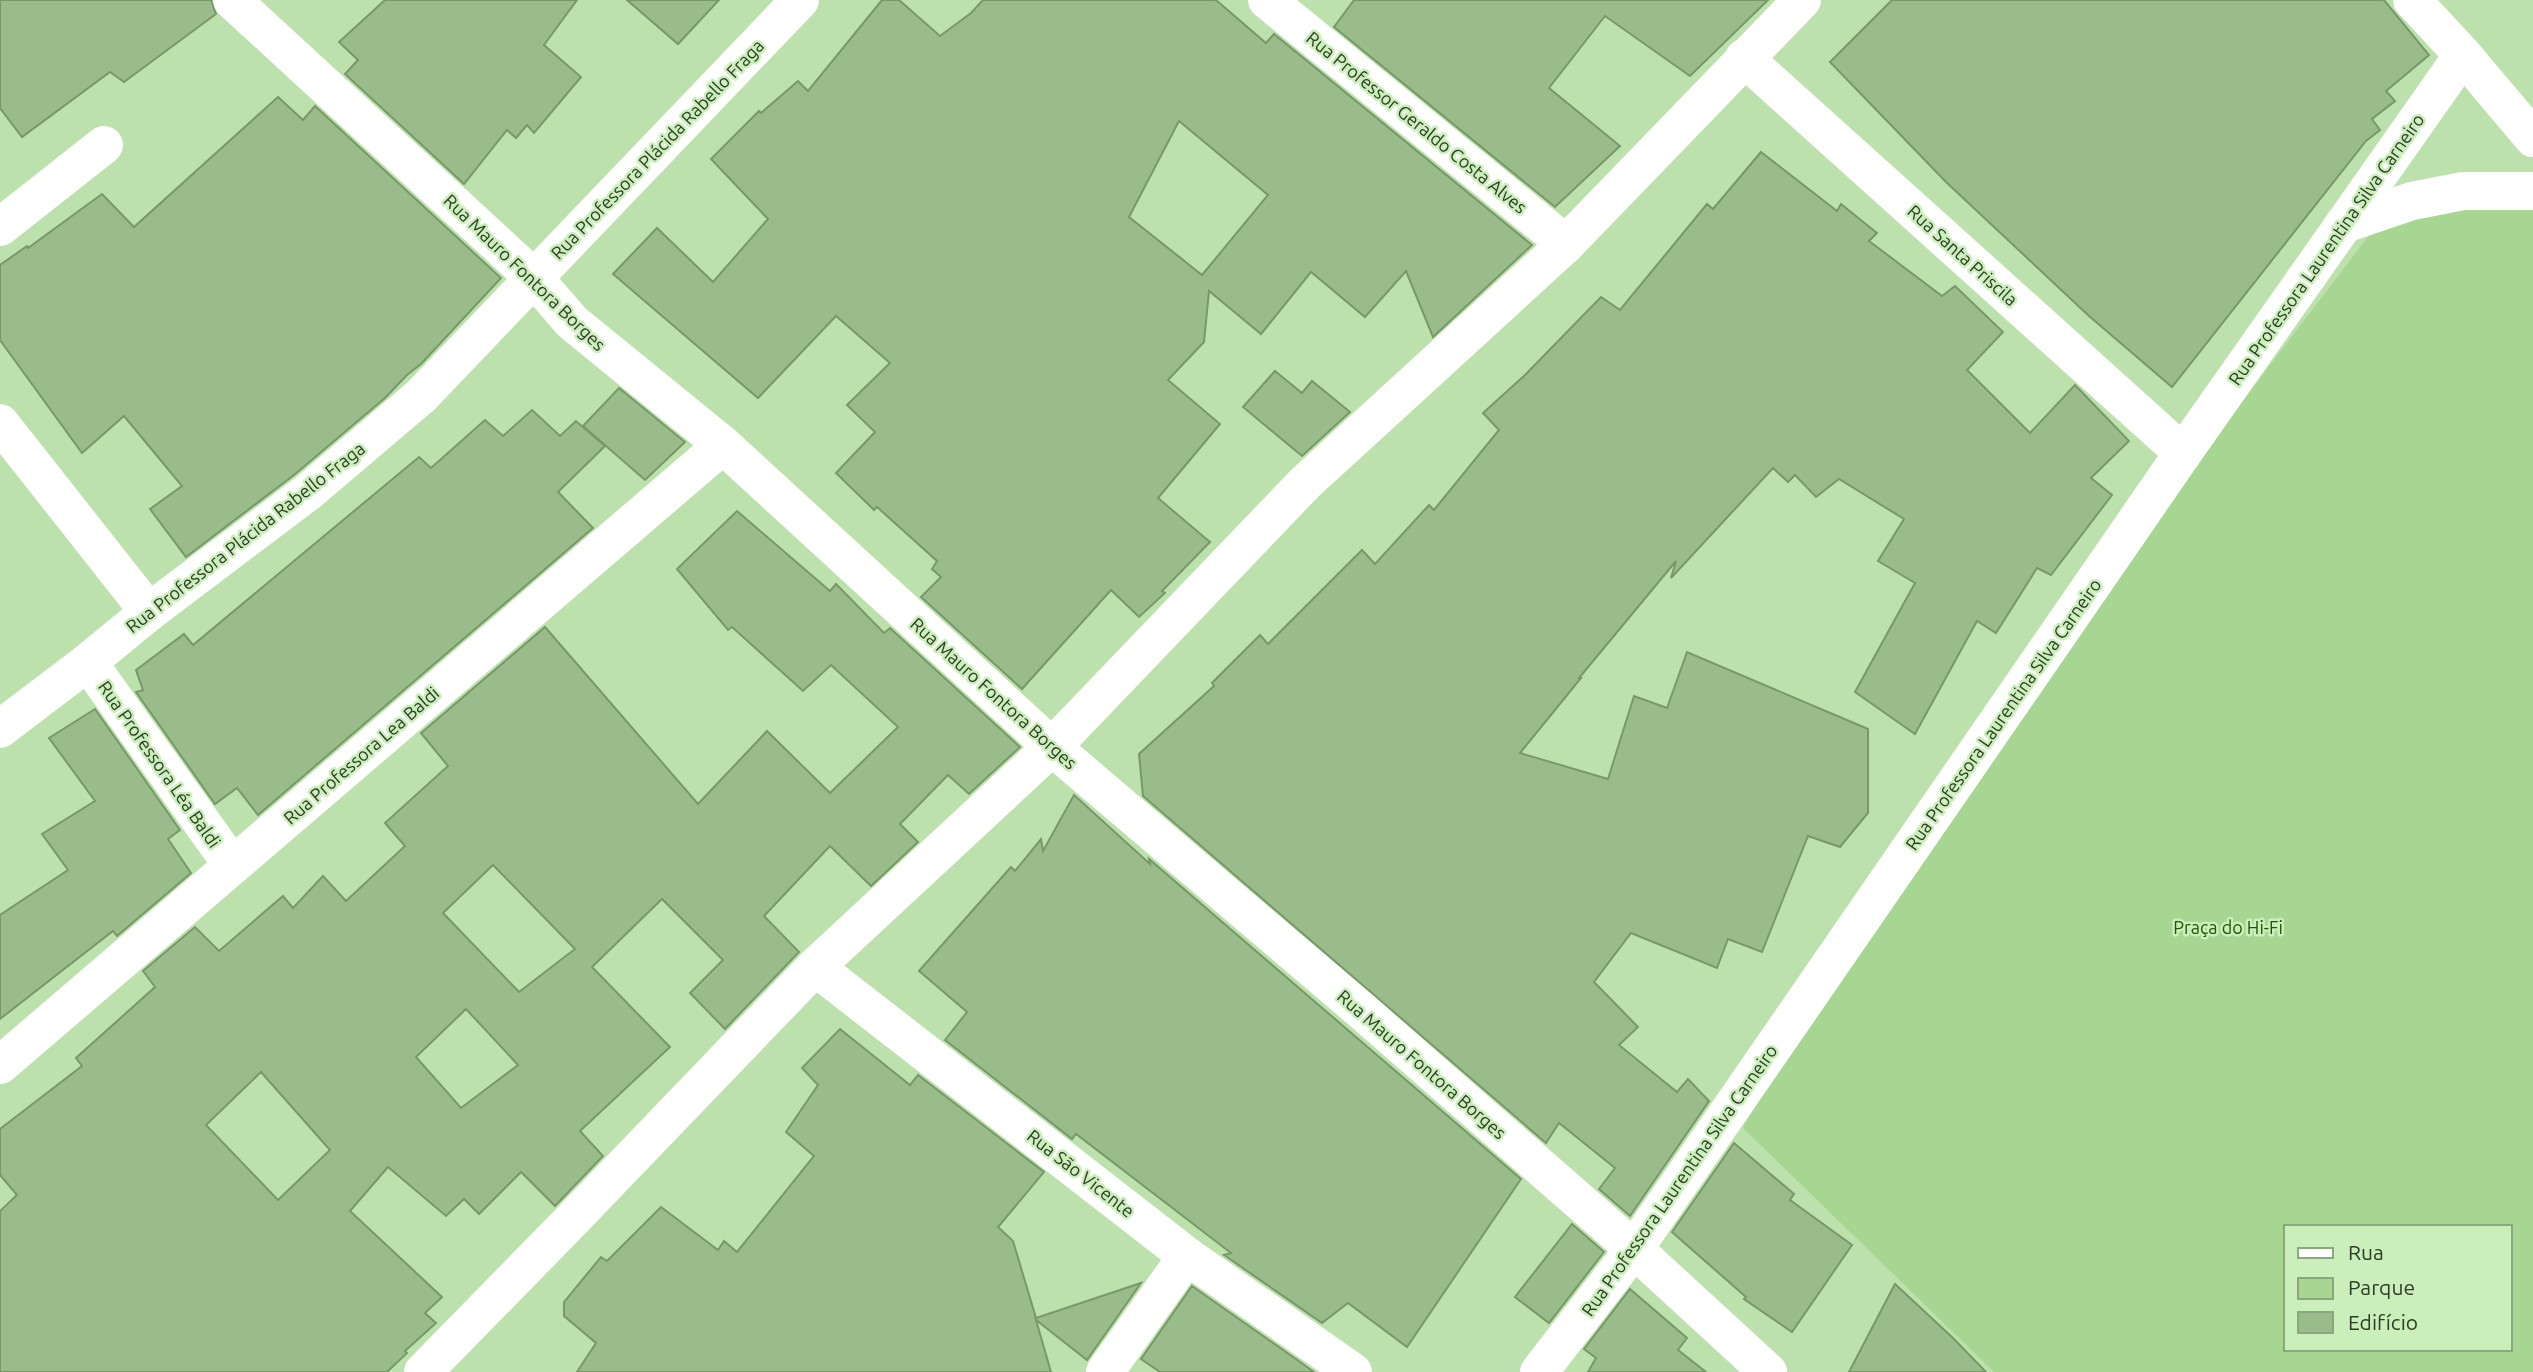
<svg xmlns="http://www.w3.org/2000/svg" width="2533" height="1372" font-family="Ubuntu,sans-serif">
<style>
.green{fill:#a7d692;fill-rule:evenodd}
.building{fill:#99bc8a;stroke:#779968;stroke-width:2;fill-rule:evenodd}
.lines{fill:none;stroke-linecap:round;stroke-linejoin:round}
.minor{stroke:#fff;stroke-width:38}
.tertiary{stroke:#fff;stroke-width:38}
.labels{text-anchor:middle;dominant-baseline:central;stroke-width:5;stroke-linejoin:round;paint-order:stroke}
.street-label{font-size:18px;fill:#2d3c27;stroke:#caefba}
.park-label{font-size:18px;fill:#245402;stroke:#caefba}
</style>
<rect width="100%" height="100%" fill="#bde1ad"/>
<path class="green" d="M2533,198V1372H1994L1743,1128L1871,904L2116,567L2383,217ZM2286,1227H2510V1349H2286Z"/>
<g class="building">
<path d="M0,0H211L216,14L124,82L110,72L22,137L0,108Z"/>
<path d="M385,0H577L544,45L581,77L534,133L527,125L516,138L507,130L464,184L345,74L358,60L339,42Z"/>
<path d="M627,0H719L678,44Z"/>
<path d="M882,0H899L940,36L971,13L983,0H1216L1266,43L1274,34L1532,245L1433,337L1406,271L1365,317L1311,272L1261,334L1209,291L1204,342L1168,380L1220,424L1158,498L1210,542L1162,591L1165,593L1139,617L1111,590L1022,689L921,597L941,577L932,569L937,561L877,507L874,510L836,473L875,432L847,405L890,363L836,316L758,398L613,274L657,228L713,282L768,219L711,159L759,111L761,113L798,81L808,91ZM1179,121L1268,195L1202,275L1129,217Z"/>
<path d="M1354,0H1768L1690,76L1605,16L1549,88L1620,146L1555,207L1334,27Z"/>
<path d="M1892,0H2384L2429,55L2386,91L2395,101L2372,119L2380,130L2366,141L2172,387L2089,316L1946,182L1830,62Z"/>
<path d="M278,97L303,120L315,106L501,278L421,364L407,375L385,398L294,475L186,557L150,509L182,486L124,416L82,453L0,340V265L27,246L28,248L102,194L134,227Z"/>
<path d="M1761,152L1837,211L1841,204L1877,233L1869,241L1942,296L1955,286L2003,332L1967,370L2030,433L2075,385L2129,441L2091,478L2112,495L2051,575L2037,568L1996,633L1977,621L1915,734L1855,692L1915,583L1878,561L1904,519L1839,479L1816,497L1795,475L1788,482L1773,468L1671,578L1676,561L1579,678H1581L1520,753L1608,779L1634,696L1667,708L1687,652L1868,729V813L1840,847L1808,836L1762,952L1728,939L1717,968L1631,933L1594,982L1638,1027L1619,1045L1677,1092L1688,1079L1709,1101L1630,1216L1599,1189L1615,1168L1559,1123L1546,1143L1143,796L1139,754L1214,686L1212,683L1260,635L1268,644L1362,550L1375,564L1429,505L1434,510L1499,430L1483,413L1525,375L1601,297L1620,310L1707,204L1713,209Z"/>
<path d="M1275,371L1302,393L1312,381L1350,412L1302,456L1243,407Z"/>
<path d="M619,388L685,442L645,480L583,426Z"/>
<path d="M532,410L560,436L576,421L605,446L558,492L593,528L258,815L237,788L215,804L136,692L143,690L136,670L184,634L193,645L419,457L431,468L485,420L503,436Z"/>
<path d="M737,511L830,591L836,584L884,633L890,628L1020,747L969,794L948,775L900,824L918,842L871,886L830,846L764,916L799,952L725,1029L690,993L723,960L662,899L592,967L670,1047L580,1131L603,1156L555,1206L521,1172L479,1214L464,1199L446,1216L388,1167L350,1211L442,1297L425,1313L436,1323L405,1351L407,1353L387,1372H0V1211L17,1195L0,1175V1129L82,1066L76,1058L155,987L143,971L195,927L219,951L283,896L293,908L323,876L346,901L405,846L385,823L448,766L421,733L545,627L698,804L767,731L830,793L898,727L831,665L803,691L732,627L728,630L677,569ZM493,865L575,949L519,992L443,913ZM466,1009L518,1065L461,1108L416,1057ZM261,1072L330,1150L278,1200L206,1125Z"/>
<path d="M95,709L180,830L168,839L191,873L117,936L113,931L0,1019V915L68,870L42,834L95,801L49,738Z"/>
<path d="M1074,795L1150,864L1149,859L1521,1179L1407,1347L1348,1303L1322,1323L1224,1255L1231,1253L1076,1134L1072,1139L945,1040L967,1012L919,971L1011,867L1015,871L1041,839L1043,851Z"/>
<path d="M840,1029L910,1085L918,1075L1044,1172L998,1227L1013,1241L1036,1318L1141,1283L1087,1360L1036,1320L1051,1372H577L596,1343L564,1316V1302L601,1257L607,1261L661,1207L718,1250L724,1241L737,1252L814,1156L786,1132L818,1085L802,1068Z"/>
<path d="M1734,1143L1794,1194L1790,1200L1852,1245L1792,1332L1744,1299L1746,1297L1672,1232Z"/>
<path d="M1572,1224L1604,1252L1549,1323L1515,1297Z"/>
<path d="M1895,1284L1953,1338L1986,1372H1849Z"/>
<path d="M1192,1286L1296,1359L1314,1372H1160L1141,1359Z"/>
<path d="M1630,1289L1687,1338L1678,1350L1706,1372H1588L1596,1358L1584,1349Z"/>
</g>
<g class="lines">
<g class="minor">
<path d="M232,0L534,278L572,322L723,445L1052,747L1362,1011L1634,1249L1768,1372"/>
<path d="M1267,0L1566,244"/>
<path d="M1744,58L2183,453"/>
<path d="M0,227L104,145"/>
<path d="M0,423L149,612"/>
<path d="M88,662L232,865"/>
<path d="M0,729L88,662L149,612L308,492L421,396L800,0"/>
<path d="M815,967L1187,1256L1353,1372"/>
<path d="M0,1065L723,445"/>
<path d="M423,1372L567,1225L815,967L1052,747L1305,483L1566,244L1802,0"/>
<path d="M1105,1372L1187,1256"/>
<path d="M1539,1372L1634,1249L2183,453L2463,55"/>
</g>
<g class="tertiary">
<path d="M2412,0L2463,55L2533,138"/>
<path d="M2344,224L2412,201L2463,191H2533"/>
</g>
</g>
<g class="labels">
<g class="street-label">
<text transform="translate(1417 122) rotate(39)">Rua Professor Geraldo Costa Alves</text>
<text transform="translate(657 149) rotate(-46)">Rua Professora Plácida Rabello Fraga</text>
<text transform="translate(2326 249) rotate(-55)">Rua Professora Laurentina Silva Carneiro</text>
<text transform="translate(1963 255) rotate(42)">Rua Santa Priscila</text>
<text transform="translate(525 272) rotate(44)">Rua Mauro Fontora Borges</text>
<text transform="translate(245 537) rotate(-38)">Rua Professora Plácida Rabello Fraga</text>
<text transform="translate(994 693) rotate(42)">Rua Mauro Fontora Borges</text>
<text transform="translate(2003 714) rotate(-55)">Rua Professora Laurentina Silva Carneiro</text>
<text transform="translate(361 755) rotate(-41)">Rua Professora Lea Baldi</text>
<text transform="translate(160 764) rotate(55)">Rua Professora Léa Baldi</text>
<text transform="translate(1422 1064) rotate(41)">Rua Mauro Fontora Borges</text>
<text transform="translate(1081 1173) rotate(38)">Rua São Vicente</text>
<text transform="translate(1679 1180) rotate(-55)">Rua Professora Laurentina Silva Carneiro</text>
</g>
<g class="park-label">
<text x="2228" y="927">Praça do Hi-Fi</text>
</g>
</g>
<rect x="2284" y="1225" width="228" height="126" fill="#caefba" stroke="#8ba77f" stroke-width="2"/>
<rect x="2298" y="1248" width="35" height="10" fill="#ffffff" stroke="#8ba77f" stroke-width="2"/>
<text x="2348" y="1260" font-size="21" fill="#2d3c27">Rua</text>
<rect x="2298" y="1278" width="35" height="21" fill="#a7d692" stroke="#8ba77f" stroke-width="2"/>
<text x="2348" y="1295" font-size="21" fill="#2d3c27">Parque</text>
<rect x="2298" y="1312" width="35" height="21" fill="#99bc8a" stroke="#8ba77f" stroke-width="2"/>
<text x="2348" y="1330" font-size="21" fill="#2d3c27">Edifício</text>
</svg>
